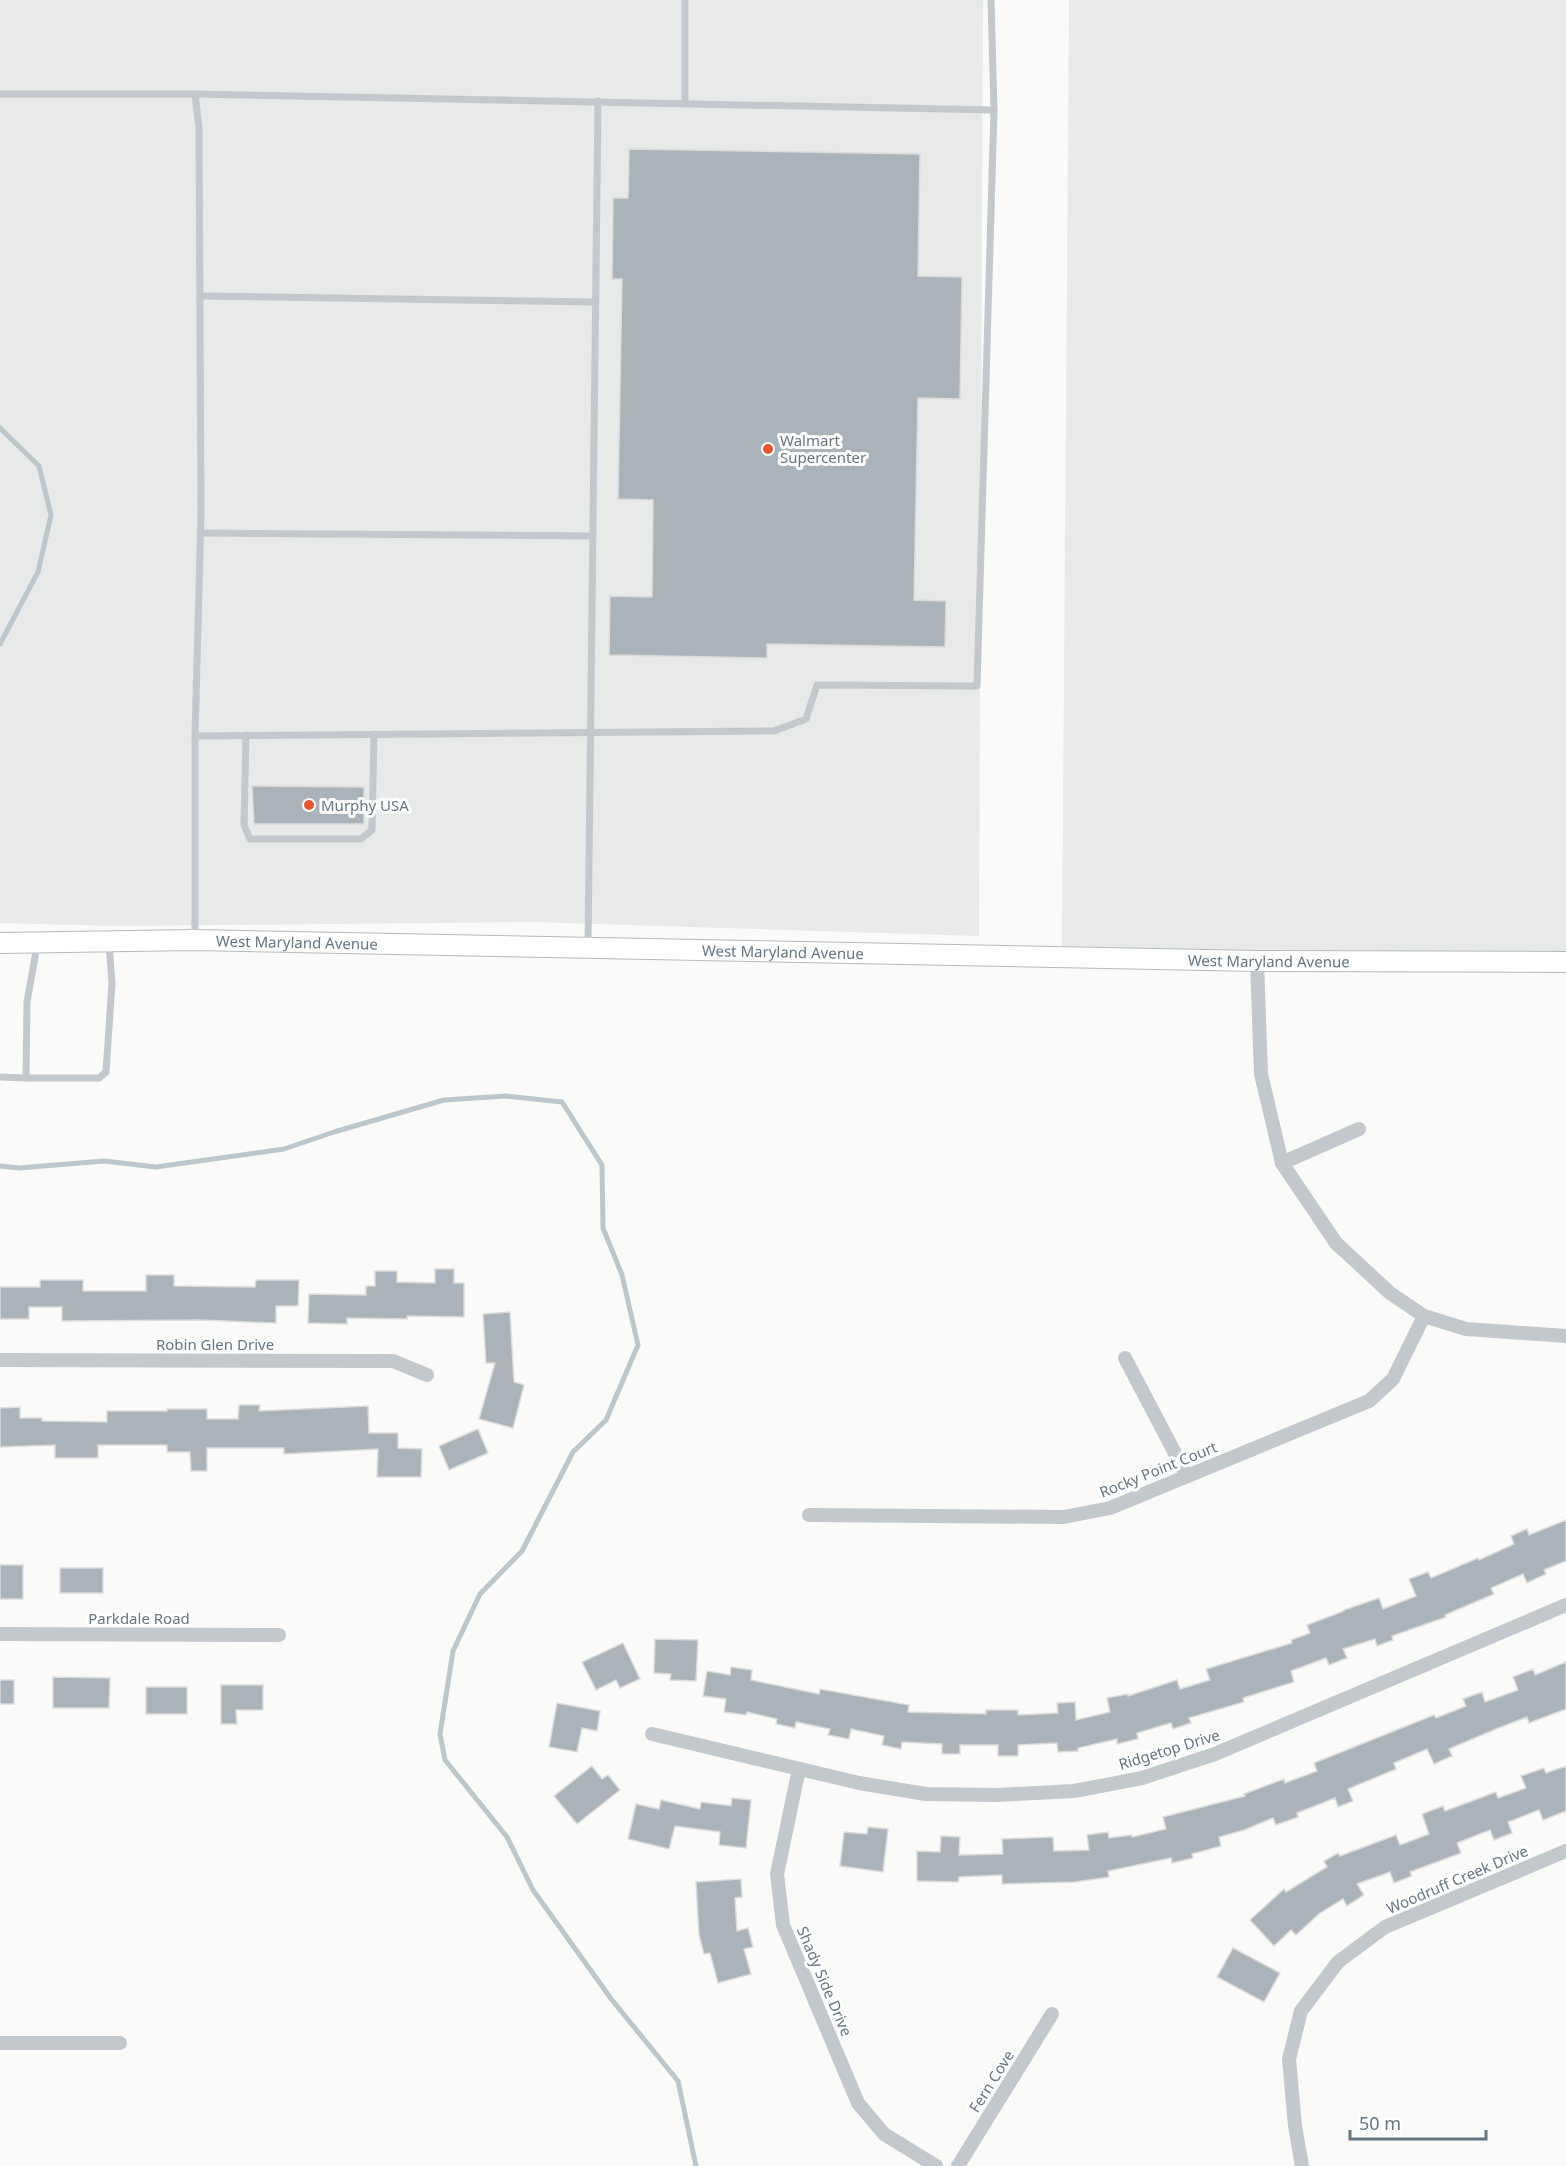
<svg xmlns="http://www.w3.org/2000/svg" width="1566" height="2166" font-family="'Noto Sans',sans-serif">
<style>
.built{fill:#e8e9e9}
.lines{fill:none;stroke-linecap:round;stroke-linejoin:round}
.stream{stroke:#bbc7cb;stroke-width:5}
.building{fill:#aab3b9;stroke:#dcdcda;stroke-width:1.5}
.secondary-casing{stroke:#b3babf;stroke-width:22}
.lane{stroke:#c3c8cc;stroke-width:7}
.street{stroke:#c3c8cc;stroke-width:14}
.secondary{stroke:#fff;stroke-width:20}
.poi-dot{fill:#e4572e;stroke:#fff;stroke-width:2}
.labels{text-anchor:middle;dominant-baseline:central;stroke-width:6;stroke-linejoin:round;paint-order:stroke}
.poi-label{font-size:15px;fill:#657683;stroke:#fff;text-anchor:start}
.street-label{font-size:15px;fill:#657683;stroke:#fff}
</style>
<rect width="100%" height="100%" fill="#fafaf8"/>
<g class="built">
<path d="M0,0H983L979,936L533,922L115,926L0,923Z"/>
<path d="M1069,0H1566V952L1062,949Z"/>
</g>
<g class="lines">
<g class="stream">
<path d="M0,428L39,466L51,515L38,572L0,644"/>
<path d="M0,1166L19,1168L104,1161L156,1167L284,1149L334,1132L444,1100L506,1096L562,1102L602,1165L603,1228L622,1275L638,1345L606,1420L573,1452L522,1551L480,1594L453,1651L440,1734L445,1760L507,1837L533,1890L612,2000L678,2081L696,2166"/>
</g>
</g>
<g class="building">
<path d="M629,149L920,154L918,276L962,277L960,399L918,398L914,600L946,601L945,647L767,644V658L609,655L610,596L652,597L653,500L618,499L622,279H612L613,198H628Z"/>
<path d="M252,786L364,787V824H254Z"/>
<path d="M435,1269H454V1283H464V1317L407,1316V1319L347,1318V1324L308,1323L309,1294L366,1295V1286H375V1271H397V1282L435,1283Z"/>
<path d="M146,1275H174V1286L255,1287L256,1280H299L298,1306H276V1323L200,1320L62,1321V1307H29V1319H0V1287H40V1280H83V1291H146Z"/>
<path d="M510,1312L514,1382L524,1385L513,1428L479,1419L495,1363H486L483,1314Z"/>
<path d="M239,1405H260L259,1411L368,1406L369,1433H398V1448L422,1449L421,1477H377L378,1449L284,1454V1448H207V1471H191L190,1452H167V1445H98V1458H55V1445L0,1447V1408L20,1407V1418H42V1421L107,1422V1411H167V1409H207V1419H238Z"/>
<path d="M478,1429L488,1453L449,1470L439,1446Z"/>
<path d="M1566,1520V1561L1544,1570L1546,1574L1527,1583L1523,1574L1491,1588L1494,1594L1445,1615L1446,1617L1392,1636L1393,1640L1377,1646L1375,1639L1343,1649L1347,1658L1329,1665L1326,1658L1291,1671L1294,1682L1243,1698L1244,1702L1189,1718L1191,1723L1173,1729L1171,1723L1137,1733L1138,1739L1117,1744V1739L1078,1748V1751L1058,1752L1057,1743L1018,1745V1756H998V1745H960V1754H942V1744L902,1742L901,1749L882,1745L884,1736L851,1729L849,1739L828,1735L830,1729L796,1722L795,1728L776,1724L777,1719L747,1712L746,1715L724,1712L726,1699L703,1696L707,1671L730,1675L731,1667L752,1670L751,1680L819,1694L820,1689L909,1705L908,1712L986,1714V1710H1018V1715L1058,1713L1057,1703L1075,1702L1076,1720L1110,1712L1107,1698L1128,1694V1696L1177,1680L1180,1689L1210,1680L1206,1669L1292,1643L1291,1640L1310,1633L1307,1625L1344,1611V1610L1379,1598L1383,1609L1416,1596L1409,1579L1428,1572L1431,1578L1478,1558L1479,1560L1514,1544L1511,1536L1527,1529L1529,1535Z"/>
<rect x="0" y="1565" width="23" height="34"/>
<rect x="60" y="1568" width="43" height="25"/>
<path d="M655,1639L698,1640L696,1681L670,1680L671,1674L654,1673Z"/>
<path d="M623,1643L640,1679L620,1688L616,1680L596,1690L582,1662Z"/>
<path d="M1566,1662V1709L1529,1723L1527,1717L1496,1729L1449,1749L1452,1756L1434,1764L1427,1749L1394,1763L1396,1769L1348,1789L1353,1801L1338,1807L1335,1798L1297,1813L1298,1817L1276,1825L1273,1818L1244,1830L1219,1837L1221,1846L1192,1854L1193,1858L1172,1863L1171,1858L1108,1871L1109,1877L1075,1882L1002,1884V1875L959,1877L958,1882L917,1881V1851L940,1852L941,1836L960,1837L959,1855L1003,1854L1002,1839L1053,1837L1054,1851L1089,1850L1087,1835L1108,1832L1109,1838L1132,1835V1837L1166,1829L1163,1817L1245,1796L1244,1794L1284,1779L1285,1783L1317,1771L1314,1763L1434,1715L1436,1718L1466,1706L1463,1699L1482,1692L1485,1702L1518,1690L1513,1677L1533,1669L1535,1675Z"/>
<path d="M53,1677L110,1678L109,1708H53Z"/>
<rect x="0" y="1680" width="14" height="24"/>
<path d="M221,1685H263V1710H236L237,1724H221Z"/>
<rect x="146" y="1687" width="41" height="27"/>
<path d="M557,1703L600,1711L597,1731L582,1728L577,1752L549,1747Z"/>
<path d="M592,1766L602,1779L608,1775L620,1790L577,1824L554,1796Z"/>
<path d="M1566,1766V1811L1543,1820L1539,1810L1508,1822L1512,1833L1494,1840L1490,1830L1457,1843L1461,1853L1410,1872L1412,1876L1394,1883L1390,1872L1357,1884L1364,1895L1347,1906L1343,1899L1320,1913L1296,1935L1291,1930L1274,1946L1250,1920L1284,1889L1286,1892L1327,1867L1324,1861L1338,1853L1340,1856L1396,1835L1400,1845L1429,1834L1422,1814L1443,1806L1445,1811L1496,1792L1498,1798L1526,1788L1521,1776L1544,1768L1546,1773Z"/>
<path d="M732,1798L751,1800L746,1848L719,1845L720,1832L675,1826L669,1849L628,1839L636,1804L659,1809L661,1800L700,1809L701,1802L731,1806Z"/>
<path d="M868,1827L888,1829L883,1872L840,1866L844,1832L867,1834Z"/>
<path d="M741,1879L742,1897L735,1898L737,1931L748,1928L753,1947L744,1949L751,1974L718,1983L710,1953L704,1954L699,1935L696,1882Z"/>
<path d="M1233,1948L1280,1973L1264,2002L1217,1977Z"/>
</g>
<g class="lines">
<defs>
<g id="secondary">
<path id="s1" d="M0,943L195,940L1257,961L1566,962"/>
</g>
</defs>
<use href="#secondary" class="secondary-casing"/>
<g class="lane">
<path d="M991,0L994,110"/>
<path d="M0,94H195L994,110L977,686L817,685L806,719L774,731L195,736"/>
<path d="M685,102V0"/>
<path d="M200,296L595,302"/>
<path d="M200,533L592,536"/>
<path d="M246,735L244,825L250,839H361L372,830L374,734"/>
<path d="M195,937V736L201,514L199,129L195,94"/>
<path d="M588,947L598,101"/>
<path d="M0,1077L26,1078L27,1002L37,946"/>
<path d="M26,1078H99L106,1072L112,983L109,944"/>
</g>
<g class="street">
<path d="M1257,961L1261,1074L1282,1163L1336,1243L1390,1293L1424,1316L1466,1329L1566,1336"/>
<path d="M1282,1163L1359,1129"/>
<path d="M1125,1358L1187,1476"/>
<path d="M0,1360L393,1361L427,1375"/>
<path d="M809,1515L1064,1517L1110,1508L1369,1401L1393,1379L1424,1316"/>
<path d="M0,1634L279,1635"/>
<path d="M652,1734L859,1783L926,1794L996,1795L1074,1791L1142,1778L1215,1754L1566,1605"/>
<path d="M799,1769L777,1874L783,1925L858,2103L884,2134L936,2166"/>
<path d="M0,2043H120"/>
<path d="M958,2166L1052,2014"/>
<path d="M1302,2166L1295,2126L1289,2059L1301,2011L1338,1962L1385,1927L1566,1851"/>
</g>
<use href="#secondary" class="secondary"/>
</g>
<g class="poi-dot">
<circle cx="768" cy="449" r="6"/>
<circle cx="309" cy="805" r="6"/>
</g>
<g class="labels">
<g class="poi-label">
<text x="780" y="440">Walmart<tspan x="780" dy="17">Supercenter</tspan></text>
<text x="321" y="805">Murphy USA</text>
</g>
<g class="street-label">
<text stroke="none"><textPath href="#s1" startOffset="297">West Maryland Avenue</textPath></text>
<text stroke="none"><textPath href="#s1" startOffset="783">West Maryland Avenue</textPath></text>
<text stroke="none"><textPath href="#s1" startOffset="1269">West Maryland Avenue</textPath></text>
<text x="215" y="1344">Robin Glen Drive</text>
<text transform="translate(1158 1469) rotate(-22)">Rocky Point Court</text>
<text x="139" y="1618">Parkdale Road</text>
<text transform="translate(1169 1749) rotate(-17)">Ridgetop Drive</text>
<text transform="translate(1457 1879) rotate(-23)">Woodruff Creek Drive</text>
<text transform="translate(825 1981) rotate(67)">Shady Side Drive</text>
<text transform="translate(991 2081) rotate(-58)">Fern Cove</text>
</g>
</g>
<path d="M1350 2130v9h136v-9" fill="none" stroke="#657683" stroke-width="3"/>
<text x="1359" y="2130" font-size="18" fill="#657683" stroke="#ffffff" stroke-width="4.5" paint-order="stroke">50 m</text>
</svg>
